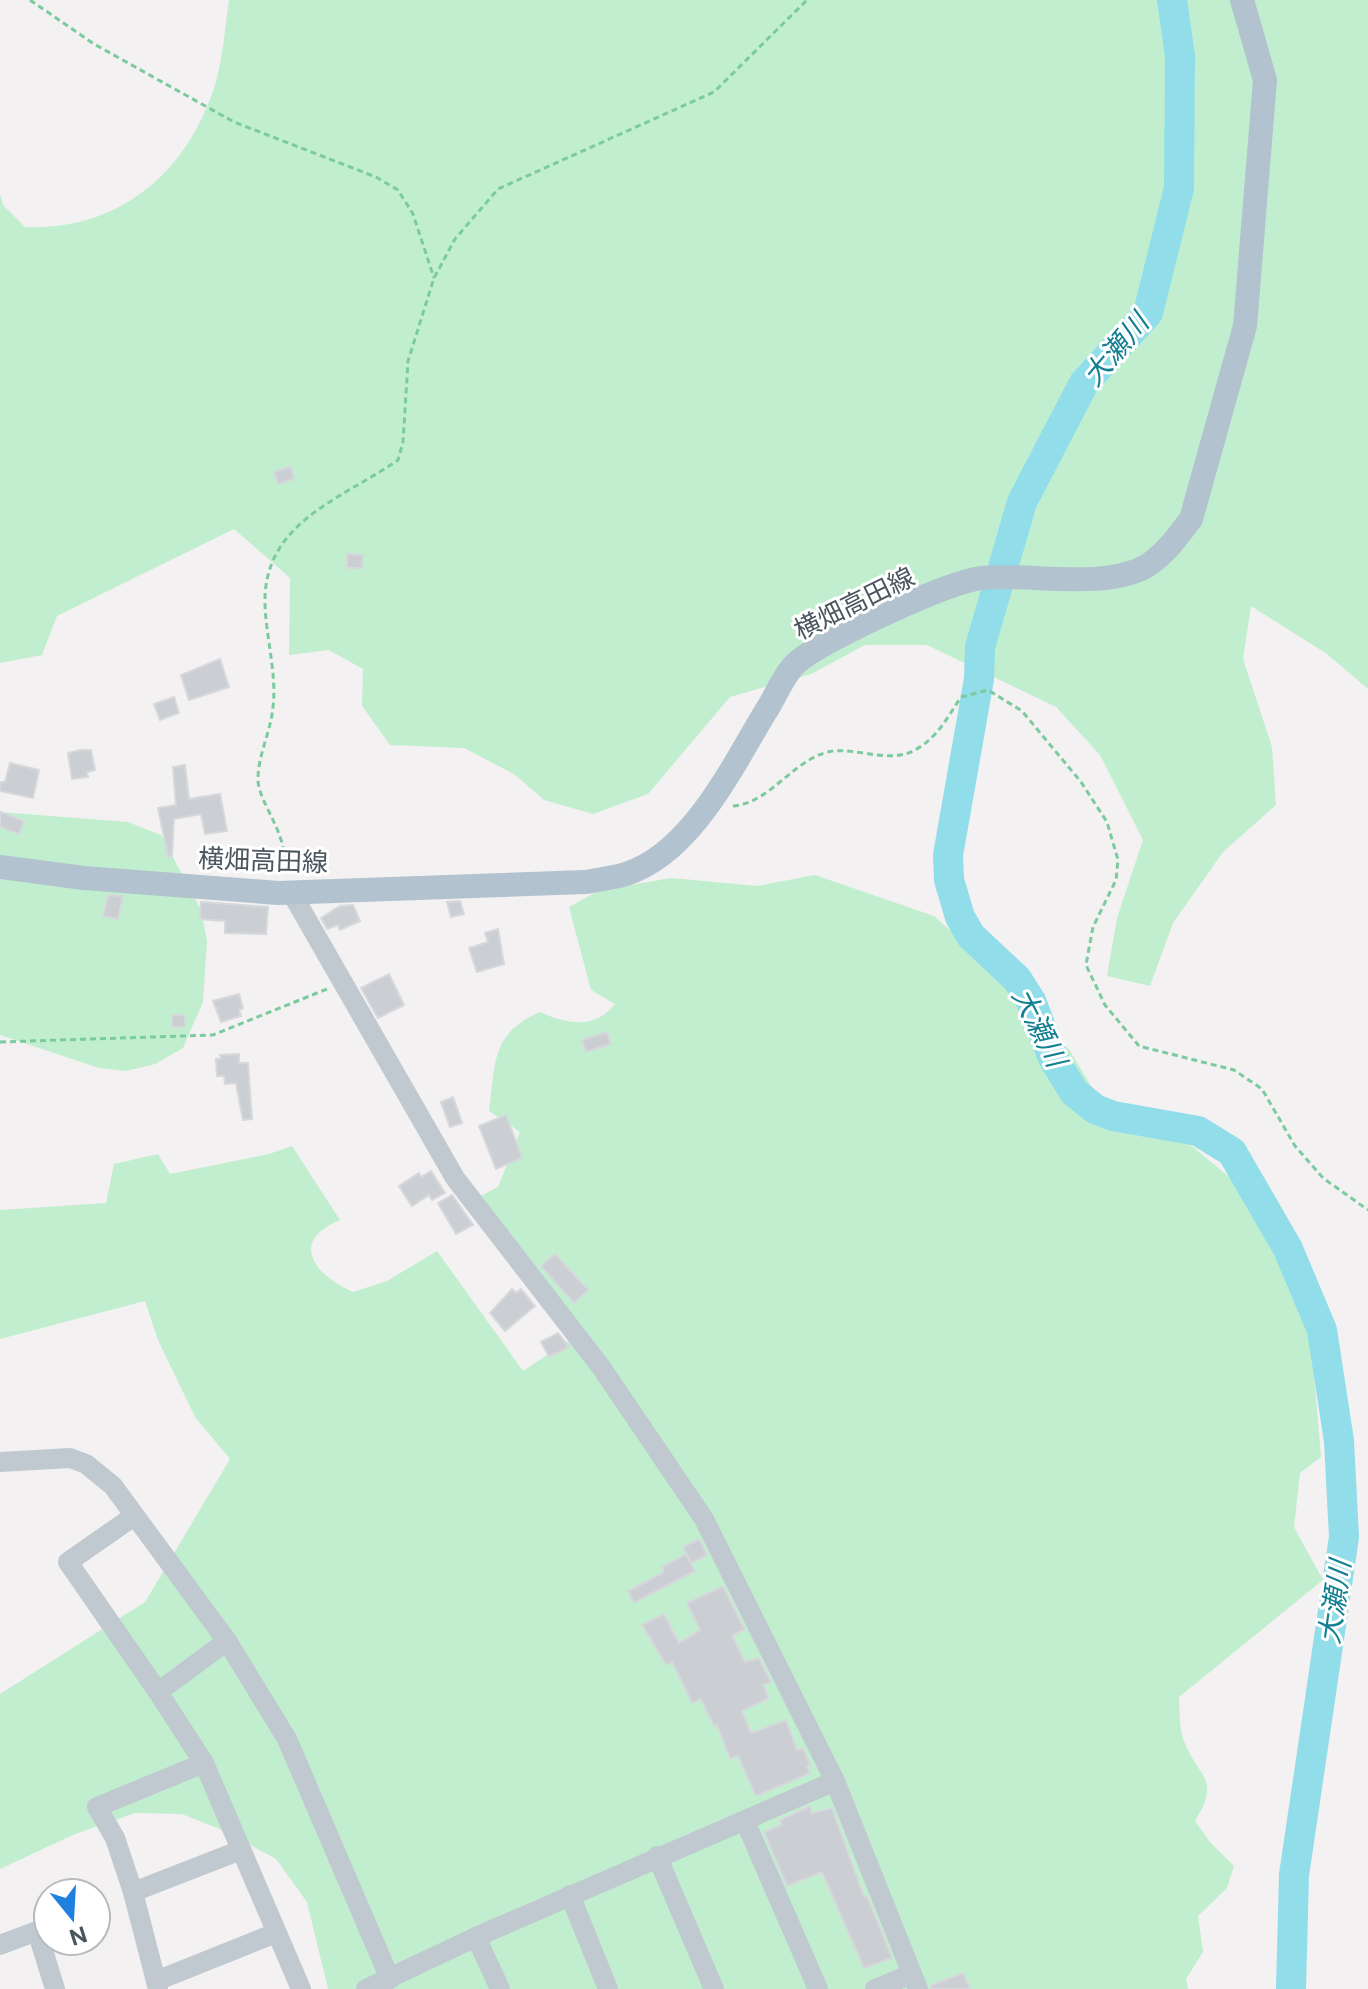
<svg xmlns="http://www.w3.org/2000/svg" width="1368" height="1989" font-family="'Public Sans','Noto Sans JP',sans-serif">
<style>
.green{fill:#c2eed0}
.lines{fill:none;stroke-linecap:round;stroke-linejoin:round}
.river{stroke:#91ddea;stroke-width:30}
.building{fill:#cbcfd3;stroke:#d6d8dc;stroke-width:2}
.path{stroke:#7bcb9f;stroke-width:3;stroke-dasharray:6 4;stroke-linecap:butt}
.minor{stroke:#c0c9cf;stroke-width:20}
.major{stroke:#b2c2ce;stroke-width:24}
.labels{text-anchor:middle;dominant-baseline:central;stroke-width:6;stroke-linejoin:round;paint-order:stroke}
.street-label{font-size:26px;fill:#4a565e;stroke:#fff}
.water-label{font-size:28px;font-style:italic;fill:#128092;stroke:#fff}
</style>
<rect width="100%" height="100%" fill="#f3f1f1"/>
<g class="green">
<path d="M229,0H1368V689L1327,654L1251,606L1243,659L1272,747L1276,805L1223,852L1173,923L1150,986L1107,976L1117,918L1143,840L1100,755L1056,707L927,645H865L811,674L730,697L648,794L593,814L544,800L514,774L464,748L390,745L362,706L363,669L329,650L289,655L290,578L234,529L57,616L42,655L0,663V195L4,206L25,227C119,231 187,173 215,85C223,58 225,27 229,0Z"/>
<path d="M0,812L128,822L161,835L201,910L207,941L203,1002L183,1048L155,1064L126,1071L99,1068L0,1035Z"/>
<path d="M815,875L934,916L1017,990L1070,1051L1115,1126L1188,1143L1239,1185L1310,1326L1321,1457L1300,1473L1294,1527L1323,1580L1179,1697C1180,1710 1179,1729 1184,1741C1198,1778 1222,1778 1195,1821L1210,1842L1234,1866L1227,1888L1198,1916L1203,1952L1186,1979L1188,1989H328L307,1902L276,1859L227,1832L182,1814L135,1813L75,1834L0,1869V1694L145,1602L230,1459L195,1417L158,1340L145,1301L0,1339V1210L106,1203L114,1164L158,1154L170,1174L269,1154L292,1146L340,1220C288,1242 315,1275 353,1292L387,1281L437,1251L523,1371L574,1337L475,1199L498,1187L520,1132L489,1111C496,1063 490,1034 540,1012C566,1024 595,1030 615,1004L591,990L569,907L600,890L672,878L757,886Z"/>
</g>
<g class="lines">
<path class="river" d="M1172,0L1180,56L1179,188L1148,313L1084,383L1022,502L980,647L979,679L948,855L949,880L960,917L971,936L1017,979L1031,1001L1053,1058L1074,1092L1095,1109L1113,1116L1198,1131L1232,1152L1288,1249L1322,1330L1339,1441L1344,1537L1294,1875L1291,1989"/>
</g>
<g class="building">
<path d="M291,466L294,479L278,484L274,472Z"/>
<path d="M347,554L363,555L362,568H347Z"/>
<path d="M220,659L229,687L189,700L181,675Z"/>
<path d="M174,697L179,713L160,720L154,704Z"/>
<path d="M81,750H91L95,770L87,772L88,777L72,779L68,753Z"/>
<path d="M10,763L39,770L33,798L0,791V782H5Z"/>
<path d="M185,765L189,799L220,794L227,831L205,834L201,814L174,819L172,856L168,857L158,808L176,805L173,767Z"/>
<path d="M0,812L24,821L19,834L0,827Z"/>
<path d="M108,895L123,896L118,919L103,916Z"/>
<path d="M460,901L464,914L451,917L447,902Z"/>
<path d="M201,902L268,907L266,934L225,933V921L200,919Z"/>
<path d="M353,905L360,921L340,930L338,925L327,929L321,918L340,906Z"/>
<path d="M498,929L504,964L477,972L469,948L488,942L485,933Z"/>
<path d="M389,974L404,1005L378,1018L361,988Z"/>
<path d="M239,994L243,1008L239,1010L241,1016L221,1022L213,1001Z"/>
<rect x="172" y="1015" width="13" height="12"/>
<path d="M607,1032L611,1044L586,1052L582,1040Z"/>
<path d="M239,1054V1063H248L252,1119L243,1120L236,1083L225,1084L224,1076H217L216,1059H221L220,1055Z"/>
<path d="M453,1097L462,1123L450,1127L441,1102Z"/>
<path d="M506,1115L522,1158L496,1169L479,1126Z"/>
<path d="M431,1171L445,1193L432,1200L429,1195L412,1206L399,1186L419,1173L421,1177Z"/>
<path d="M452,1195L473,1225L456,1234L438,1203Z"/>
<path d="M555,1254L588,1290L574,1303L541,1266Z"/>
<path d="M512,1289L516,1293L521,1289L535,1306L505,1331L490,1313Z"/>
<path d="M558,1333L569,1347L549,1357L541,1342Z"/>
<path d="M699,1539L707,1555L691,1563L683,1547Z"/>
<path d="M686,1554L695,1571L634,1603L628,1591L664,1572L662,1567Z"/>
<path d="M723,1586L745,1630L732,1635L745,1662L759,1658L771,1682L763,1685L769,1698L742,1711L751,1733L786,1720L797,1750L803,1748L810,1765L807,1766L810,1773L756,1796L738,1756L730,1759L717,1725L714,1726L701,1699L692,1703L672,1662L666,1665L642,1625L664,1614L679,1643L700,1630L687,1603Z"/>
<path d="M810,1806L812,1813L832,1808L864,1897L867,1896L892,1958L864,1968L822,1872L787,1886L764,1832L782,1825L780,1820Z"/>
<path d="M963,1973L970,1989H931L930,1986Z"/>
</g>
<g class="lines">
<g class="path">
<path d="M30,0L94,44L234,122L376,177L398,190L413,214L434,278"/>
<path d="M733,806C770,803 792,761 828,752C854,746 887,764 913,751C937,739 947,718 961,697L988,690L1022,711L1081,782L1107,822L1118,860L1116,880L1093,927L1086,965L1105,1005L1139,1046L1234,1070L1262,1089L1295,1146L1323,1178L1368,1210"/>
<path d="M283,872C291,835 258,804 258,779C258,755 271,731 273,707C277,674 266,638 265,604C263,522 342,499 398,460L403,442L408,361L434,278L455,239L498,189L714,92L807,0"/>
<path d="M0,1042L213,1035L327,989"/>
</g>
<g class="minor">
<path d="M291,892L455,1178L601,1367L704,1519L835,1781L918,1989"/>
<path d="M0,1462L70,1458L86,1464L113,1486L227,1641L287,1739L390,1979"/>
<path d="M134,1516L68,1562L158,1692"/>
<path d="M227,1641L158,1692L204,1763L301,1989"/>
<path d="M745,1821L818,1989"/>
<path d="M657,1856L714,1989"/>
<path d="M133,1892L115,1838L97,1807L204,1763"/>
<path d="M570,1895L608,1989"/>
<path d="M476,1937L500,1989"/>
<path d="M0,1945L37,1931L55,1989"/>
<path d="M156,1981L276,1933"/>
<path d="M158,1989L133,1892L241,1850"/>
<path d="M366,1989L476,1937L835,1781"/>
<path d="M875,1989L912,1974"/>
</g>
<path class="major" d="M0,867L84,878L278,893L585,882C598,880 613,878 626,874C692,853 733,765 766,711C776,696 785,671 800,660C828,638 947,582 982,578C1030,573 1101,590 1145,567C1164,556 1178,536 1191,519L1245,326L1265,80L1242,0"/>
</g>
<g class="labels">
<g class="street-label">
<text transform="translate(854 603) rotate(-26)">横畑高田線</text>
<text transform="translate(263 860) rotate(2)">横畑高田線</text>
</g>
<g class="water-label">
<text transform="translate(1115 349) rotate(-50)">大瀬川</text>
<text transform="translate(1040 1027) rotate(63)">大瀬川</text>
<text transform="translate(1334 1602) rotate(-82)">大瀬川</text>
</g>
</g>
<g transform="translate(72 1917) rotate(162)"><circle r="38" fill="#ffffff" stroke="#b7bbbf" stroke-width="2"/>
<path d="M0-6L14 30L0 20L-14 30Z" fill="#2080df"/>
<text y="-12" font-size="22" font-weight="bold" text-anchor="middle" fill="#4a565e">N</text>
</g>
</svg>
